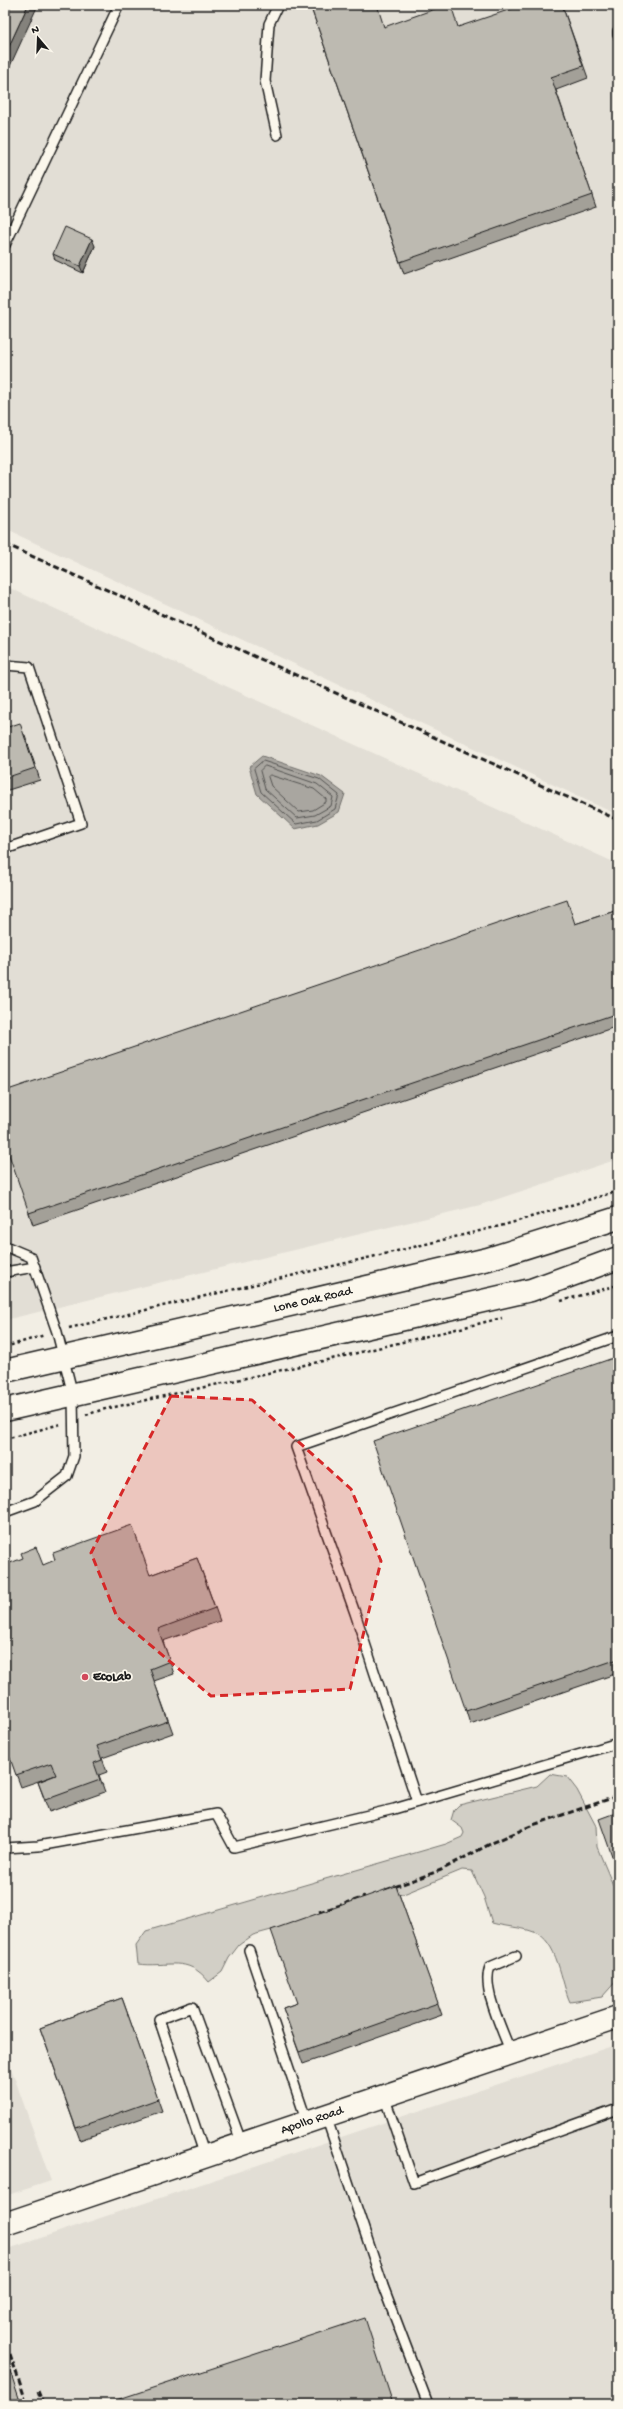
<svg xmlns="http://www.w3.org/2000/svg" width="623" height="2409" font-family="'Gochi Hand',sans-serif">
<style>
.built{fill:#e2ded5}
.green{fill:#d2cfc6;stroke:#777671}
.water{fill:#a9a6a0;stroke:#716f6b}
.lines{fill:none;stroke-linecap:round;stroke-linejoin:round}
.shore{stroke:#545351;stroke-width:1}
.lane-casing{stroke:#1c1c1c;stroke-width:12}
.secondary-casing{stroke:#1c1c1c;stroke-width:25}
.path{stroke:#1c1c1c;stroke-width:2.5;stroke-dasharray:3 3;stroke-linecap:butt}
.lane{stroke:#fbf7ec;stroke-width:9}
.secondary{stroke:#fbf7ec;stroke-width:22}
.rail{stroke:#1c1c1c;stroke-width:3;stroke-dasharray:6 3;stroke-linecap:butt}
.wall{fill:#a3a098;stroke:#1c1c1c}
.shaded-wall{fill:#84827c;stroke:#1c1c1c}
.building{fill:#bdbab1;stroke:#1c1c1c}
.marked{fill:#d62828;fill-opacity:0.2;stroke:#d62828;stroke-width:3;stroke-dasharray:8 5;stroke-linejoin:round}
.poi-dot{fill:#d1495b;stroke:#fbf7ec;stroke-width:1.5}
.labels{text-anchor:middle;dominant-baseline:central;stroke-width:3.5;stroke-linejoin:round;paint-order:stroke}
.street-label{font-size:13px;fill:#1c1c1c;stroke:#fbf7ec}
.poi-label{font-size:13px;font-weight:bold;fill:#1c1c1c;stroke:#fbf7ec;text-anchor:start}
</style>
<rect width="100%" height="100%" fill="#f2eee4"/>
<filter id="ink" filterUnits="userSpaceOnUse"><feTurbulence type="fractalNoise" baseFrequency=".025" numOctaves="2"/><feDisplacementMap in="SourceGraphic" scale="8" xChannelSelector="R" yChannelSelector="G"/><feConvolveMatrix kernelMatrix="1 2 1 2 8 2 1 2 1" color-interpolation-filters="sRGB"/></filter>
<g filter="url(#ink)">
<g class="built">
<path d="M5,5H618V815L5,529Z"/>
<path d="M5,586L618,864V1159L480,1205L5,1320Z"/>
<path d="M618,2044V2404H5V2250Z"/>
<path d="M5,2051L51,2181L5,2196Z"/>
</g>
<path class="green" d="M550,1774L567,1777L577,1790L596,1826L597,1847L618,1897V1979L602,1997L570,2002C561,1983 558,1940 534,1932C521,1927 506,1927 492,1923L484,1897L472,1871L462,1870L406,1893L253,1935L239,1945L229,1958L222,1972L209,1982C187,1954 168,1968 138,1964L136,1945L146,1931L446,1844L462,1837L464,1833L462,1828L451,1820L454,1810L459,1805L537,1786Z"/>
<path class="water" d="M262,756L321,776L345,794L339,812L318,824L295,829L257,794L249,767Z"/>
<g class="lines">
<g class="shore">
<path d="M263,761L319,779L339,795L335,809L317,820L296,824L261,792L254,769Z"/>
<path d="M265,766L317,784L333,797L331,806L315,815L297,818L265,789L260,771Z"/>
<path d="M270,775L314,789L326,799V802L313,810L299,812L271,786L268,777Z"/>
</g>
<defs>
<g id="lane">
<path d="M618,31V35"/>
<path d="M277,135L265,81L269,24L278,5"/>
<path d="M5,245L119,5"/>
<path d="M5,665L29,667L81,823L5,849"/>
<path d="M5,1246L31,1257L57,1332L73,1395L74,1456L67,1476L35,1501L5,1512"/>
<path d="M5,1272L35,1267"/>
<path d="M417,1802L355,1613L296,1447L618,1336"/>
<path d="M5,1848L38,1846L216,1814L234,1847L394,1809L618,1743"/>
<path d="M249,1950L307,2122"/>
<path d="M511,2053C503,2031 481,1988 490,1967L516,1956"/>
<path d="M384,2096L414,2183L618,2109"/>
<path d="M326,2116L383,2286L428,2404"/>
<path d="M205,2156L159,2019L192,2007L242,2144"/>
</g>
<g id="secondary">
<path id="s1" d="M5,1371L488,1259L618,1218"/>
<path d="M5,1410L531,1290L618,1258"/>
<path id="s2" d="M5,2224L618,2017"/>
</g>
</defs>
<use href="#lane" class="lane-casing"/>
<use href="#secondary" class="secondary-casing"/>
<g class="path">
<path d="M561,1301L618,1285"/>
<path d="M69,1328L397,1251L504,1225L618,1191"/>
<path d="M5,1347L45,1335"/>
<path d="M86,1415L101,1410L336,1358L502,1318"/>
<path d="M5,1439L61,1424"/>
</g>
<use href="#lane" class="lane"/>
<use href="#secondary" class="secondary"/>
<g class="rail">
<path d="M5,544L618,820"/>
<path d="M386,1890L441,1870L492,1843L533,1825L618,1796"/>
<path d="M319,1912L365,1897"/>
<path d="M10,2354L27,2404"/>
<path d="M38,2391L43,2404"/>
</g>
</g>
<g class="wall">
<path d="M310,5L384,27H458L562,5L588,78L556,90L596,207L404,274Z"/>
<path d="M95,246L83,273L55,260L53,254Z"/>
<path d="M5,728L25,735L40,780L5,791Z"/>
<path d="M618,910V1026L33,1225L29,1213L575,924Z"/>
<path d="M618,1363V1673L470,1724L466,1711Z"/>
<path d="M197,1558L220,1621L163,1641L174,1674L154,1681L173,1733L102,1758L107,1772L99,1775L105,1792L49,1812L38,1782L56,1775L21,1787L5,1744V1565H43L150,1575Z"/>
<path d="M396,1886L442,2015L303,2064L283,2008L297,2003Z"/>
<path d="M122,1998L162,2111L80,2140L40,2028Z"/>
</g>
<g class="shaded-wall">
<path d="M28,5H38L5,77V55Z"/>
<path d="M92,239L95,246L83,273L80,266Z"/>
</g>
<g class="building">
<path d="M5,5H28L5,55Z"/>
<path d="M310,5H377L384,27L446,5H451L458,27L523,5H562L583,66L551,77L592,195L400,262Z"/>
<path d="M65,227L92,239L80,266L53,254Z"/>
<path d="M20,723L35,768L5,778V728Z"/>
<path d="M567,900L575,924L618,910V1013L29,1213L5,1143V1091Z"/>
<path d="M616,1357L618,1363V1659L466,1711L373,1441Z"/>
<path d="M132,1525L150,1575L197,1558L215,1608L158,1629L170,1661L150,1669L168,1721L97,1746L102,1760L94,1763L100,1780L45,1800L38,1782L56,1775L51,1763L16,1775L5,1744V1619H7L5,1613V1565L23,1558L21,1553L36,1547L43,1565L55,1560L53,1553Z"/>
<path d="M618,1812V1873L599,1819Z"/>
<path d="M396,1886L438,2003L299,2052L283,2008L297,2003L271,1930Z"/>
<path d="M122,1998L158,2099L76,2128L40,2028Z"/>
<path d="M365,2318L393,2404H104Z"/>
<path d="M5,2356L21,2404H5Z"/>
</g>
</g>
<path class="marked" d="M171,1396L252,1400L351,1489L381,1561L350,1689L211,1696L117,1617L91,1553Z"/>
<circle class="poi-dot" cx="85" cy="1677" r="4"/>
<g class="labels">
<g class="street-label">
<text stroke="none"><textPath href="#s1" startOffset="316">Lone Oak Road</textPath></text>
<text stroke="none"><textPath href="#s2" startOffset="324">Apollo Road</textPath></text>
</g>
<g class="poi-label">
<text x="93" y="1677">EcoLab</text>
</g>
</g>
<rect width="623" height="2409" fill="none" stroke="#fbf7ec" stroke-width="20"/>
<rect x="10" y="10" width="603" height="2389" fill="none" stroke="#1c1c1c" stroke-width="1.5" filter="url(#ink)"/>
<g transform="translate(38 38) rotate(341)" stroke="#fbf7ec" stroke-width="3" paint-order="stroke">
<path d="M0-3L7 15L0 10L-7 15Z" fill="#1c1c1c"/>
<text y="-6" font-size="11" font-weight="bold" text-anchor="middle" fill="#1c1c1c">N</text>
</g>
</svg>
